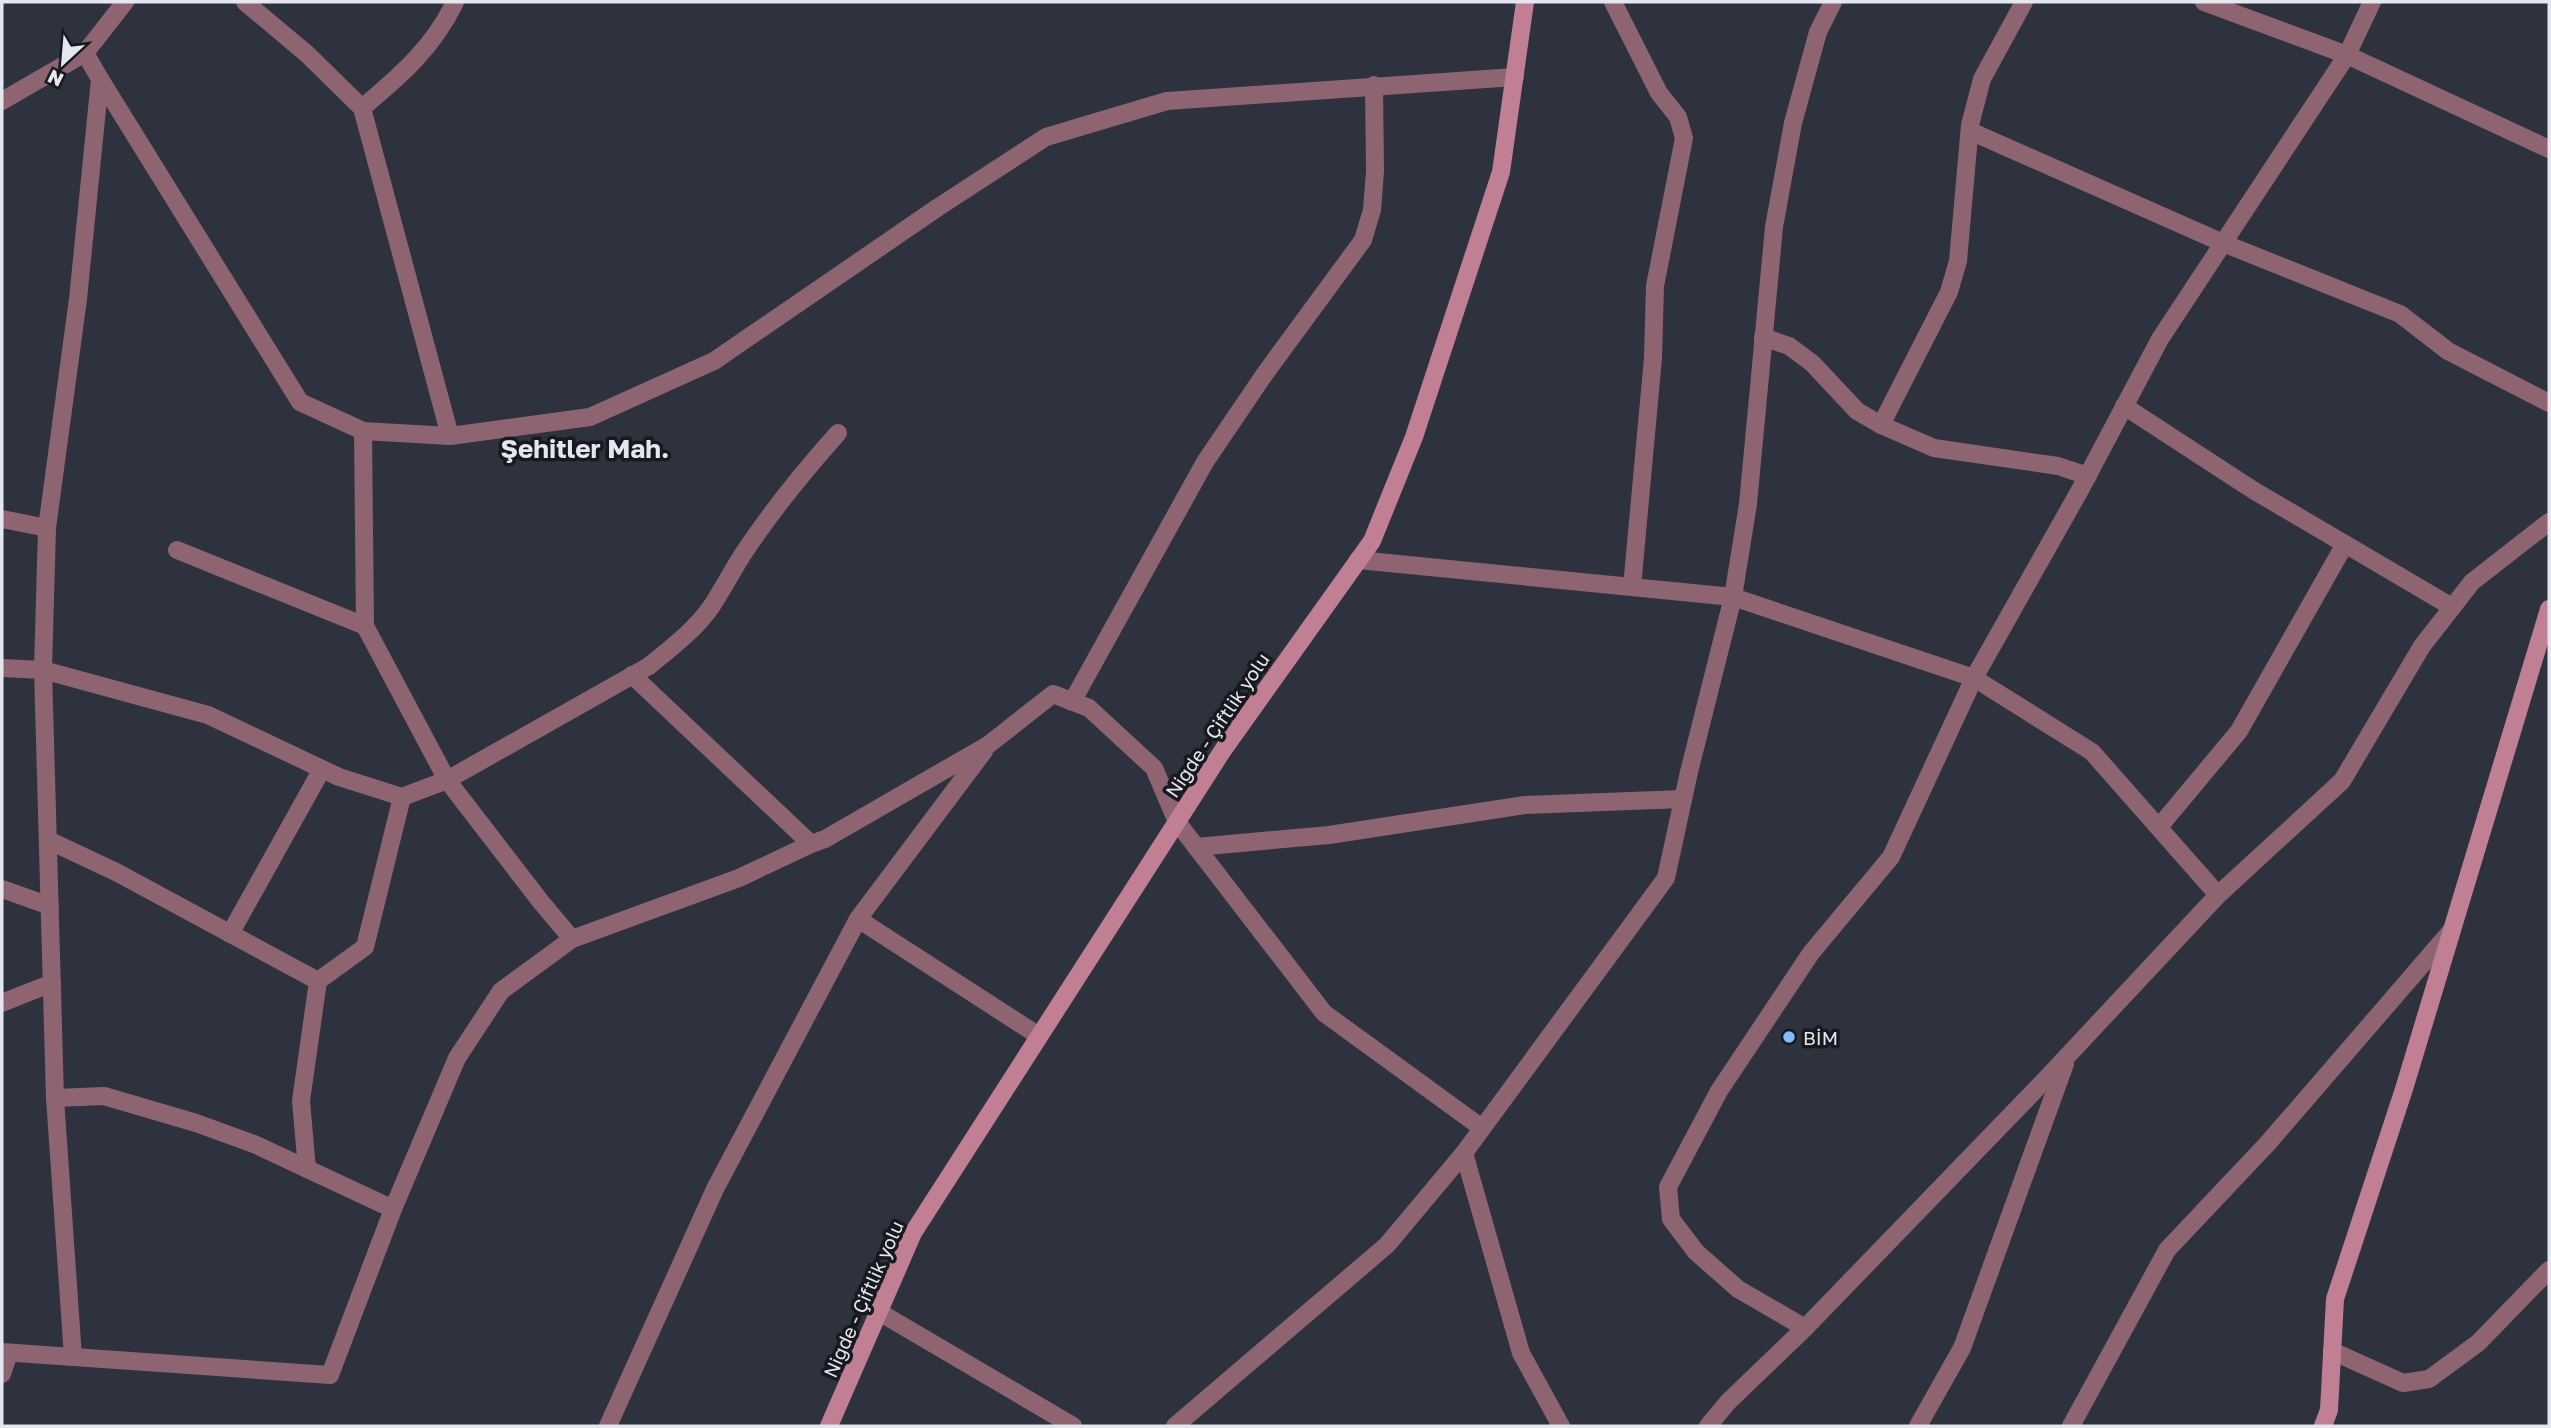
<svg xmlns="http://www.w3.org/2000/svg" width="2551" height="1428" font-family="'Golos Text',sans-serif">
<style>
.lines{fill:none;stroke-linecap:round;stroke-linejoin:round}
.street{stroke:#8e6470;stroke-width:18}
.secondary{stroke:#c17f93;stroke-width:18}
.poi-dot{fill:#81bdfa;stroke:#18191f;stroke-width:2.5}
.labels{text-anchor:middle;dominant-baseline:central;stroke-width:7;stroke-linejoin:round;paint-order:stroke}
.street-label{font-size:19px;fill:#e5e7f0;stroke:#18191f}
.poi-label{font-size:19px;fill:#e5e7f0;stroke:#18191f;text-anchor:start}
.district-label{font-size:26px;font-weight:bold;fill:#e5e7f0;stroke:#18191f}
</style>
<rect width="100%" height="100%" fill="#2e313e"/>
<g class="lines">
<g class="street">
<path d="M245,2L307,54L362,108L450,436"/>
<path d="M1613,2L1659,93L1678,117L1684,138L1655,286L1653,358L1632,587"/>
<path d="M2204,2L2347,55L2549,149"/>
<path d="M100,79L300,402L363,431L450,436L590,417L714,361L937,208L1046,137L1167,101L1515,77"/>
<path d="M2,101L85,53"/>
<path d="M362,108C400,76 433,48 455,2"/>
<path d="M1970,131L2223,243L2400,314L2448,351L2549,403"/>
<path d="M1763,337L1789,346L1812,363L1857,411L1881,425L1934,448L2058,466L2088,476"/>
<path d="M2124,406L2253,490L2452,607"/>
<path d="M1881,425L1949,292L1958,261L1970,125L1982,79L2024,2"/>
<path d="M363,431L365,626"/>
<path d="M2,519L47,528"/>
<path d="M177,550L365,626L447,780L541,902L572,939L739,878L811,844L825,839L988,745L1053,694L1089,708L1154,768L1177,822L1324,1013L1482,1128"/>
<path d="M1358,560L1733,597L1974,678L2092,752L2218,895"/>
<path d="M2,668L43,670L208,715L339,777L402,797L447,780L649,666C671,648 695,630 711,607C723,589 733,569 745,551C773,509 805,470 838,433"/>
<path d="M632,675L811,844"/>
<path d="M1072,702L1205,462L1264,375L1363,240L1372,210L1375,171L1374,85"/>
<path d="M2159,827L2239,731L2345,544"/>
<path d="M48,840L116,872L318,981"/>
<path d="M1196,847L1329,835L1525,805L1683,799"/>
<path d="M2,889L50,906"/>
<path d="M858,919L1039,1036"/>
<path d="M230,934L322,769"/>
<path d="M2,1003L52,983"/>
<path d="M55,1098L104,1096L196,1123L254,1144L393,1209"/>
<path d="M1464,1153L1521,1353L1561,1426"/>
<path d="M307,1169L301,1101L318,981L365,947L402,797"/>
<path d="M879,1312L1073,1426"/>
<path d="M1805,1328L1738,1289L1696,1252L1671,1219L1668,1187L1719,1091L1811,953L1891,857L1974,678L2080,490L2160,339L2347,55L2372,2"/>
<path d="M2332,1351L2403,1383L2429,1379L2478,1343L2549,1270"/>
<path d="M2,1352L330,1375L393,1209L457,1058L501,991L572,939"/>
<path d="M73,1357L55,1098L43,670L47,528L78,299L100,79L85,53L125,2"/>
<path d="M2,1374L9,1353"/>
<path d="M608,1426L715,1189L858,919L984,751"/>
<path d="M1175,1426L1387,1245L1464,1153L1666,878L1689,772L1733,597L1748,504L1774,227L1793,123L1818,32L1833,2"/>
<path d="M1708,1426L1728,1402L1805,1328L2043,1082L2218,895L2342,781L2422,646L2472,582L2549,522"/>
<path d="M1918,1426L1962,1348L2065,1064"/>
<path d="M2071,1426L2167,1250L2268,1143L2452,930"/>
</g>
<g class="secondary">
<path d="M829,1426L913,1233L1223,750L1372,541L1414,437L1501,172L1525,2"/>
<path d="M2323,1426L2329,1410L2335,1299L2404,1089L2549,609"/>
</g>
</g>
<circle class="poi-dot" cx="1789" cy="1037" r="7"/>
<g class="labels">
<g class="street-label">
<text transform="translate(1217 725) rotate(-56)">Niğde - Çiftlik yolu</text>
<text transform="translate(863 1299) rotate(-66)">Niğde - Çiftlik yolu</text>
</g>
<g class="poi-label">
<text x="1803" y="1037">BİM</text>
</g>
<g class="district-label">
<text x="585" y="448">Şehitler Mah.</text>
</g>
</g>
<rect width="2551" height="1428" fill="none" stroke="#e5e7f0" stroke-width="7"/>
<g transform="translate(63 63) rotate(206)" stroke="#18191f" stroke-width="5" paint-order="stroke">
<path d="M0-5L12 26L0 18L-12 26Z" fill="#e5e7f0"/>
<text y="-10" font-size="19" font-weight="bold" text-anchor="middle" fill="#e5e7f0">N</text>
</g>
</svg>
